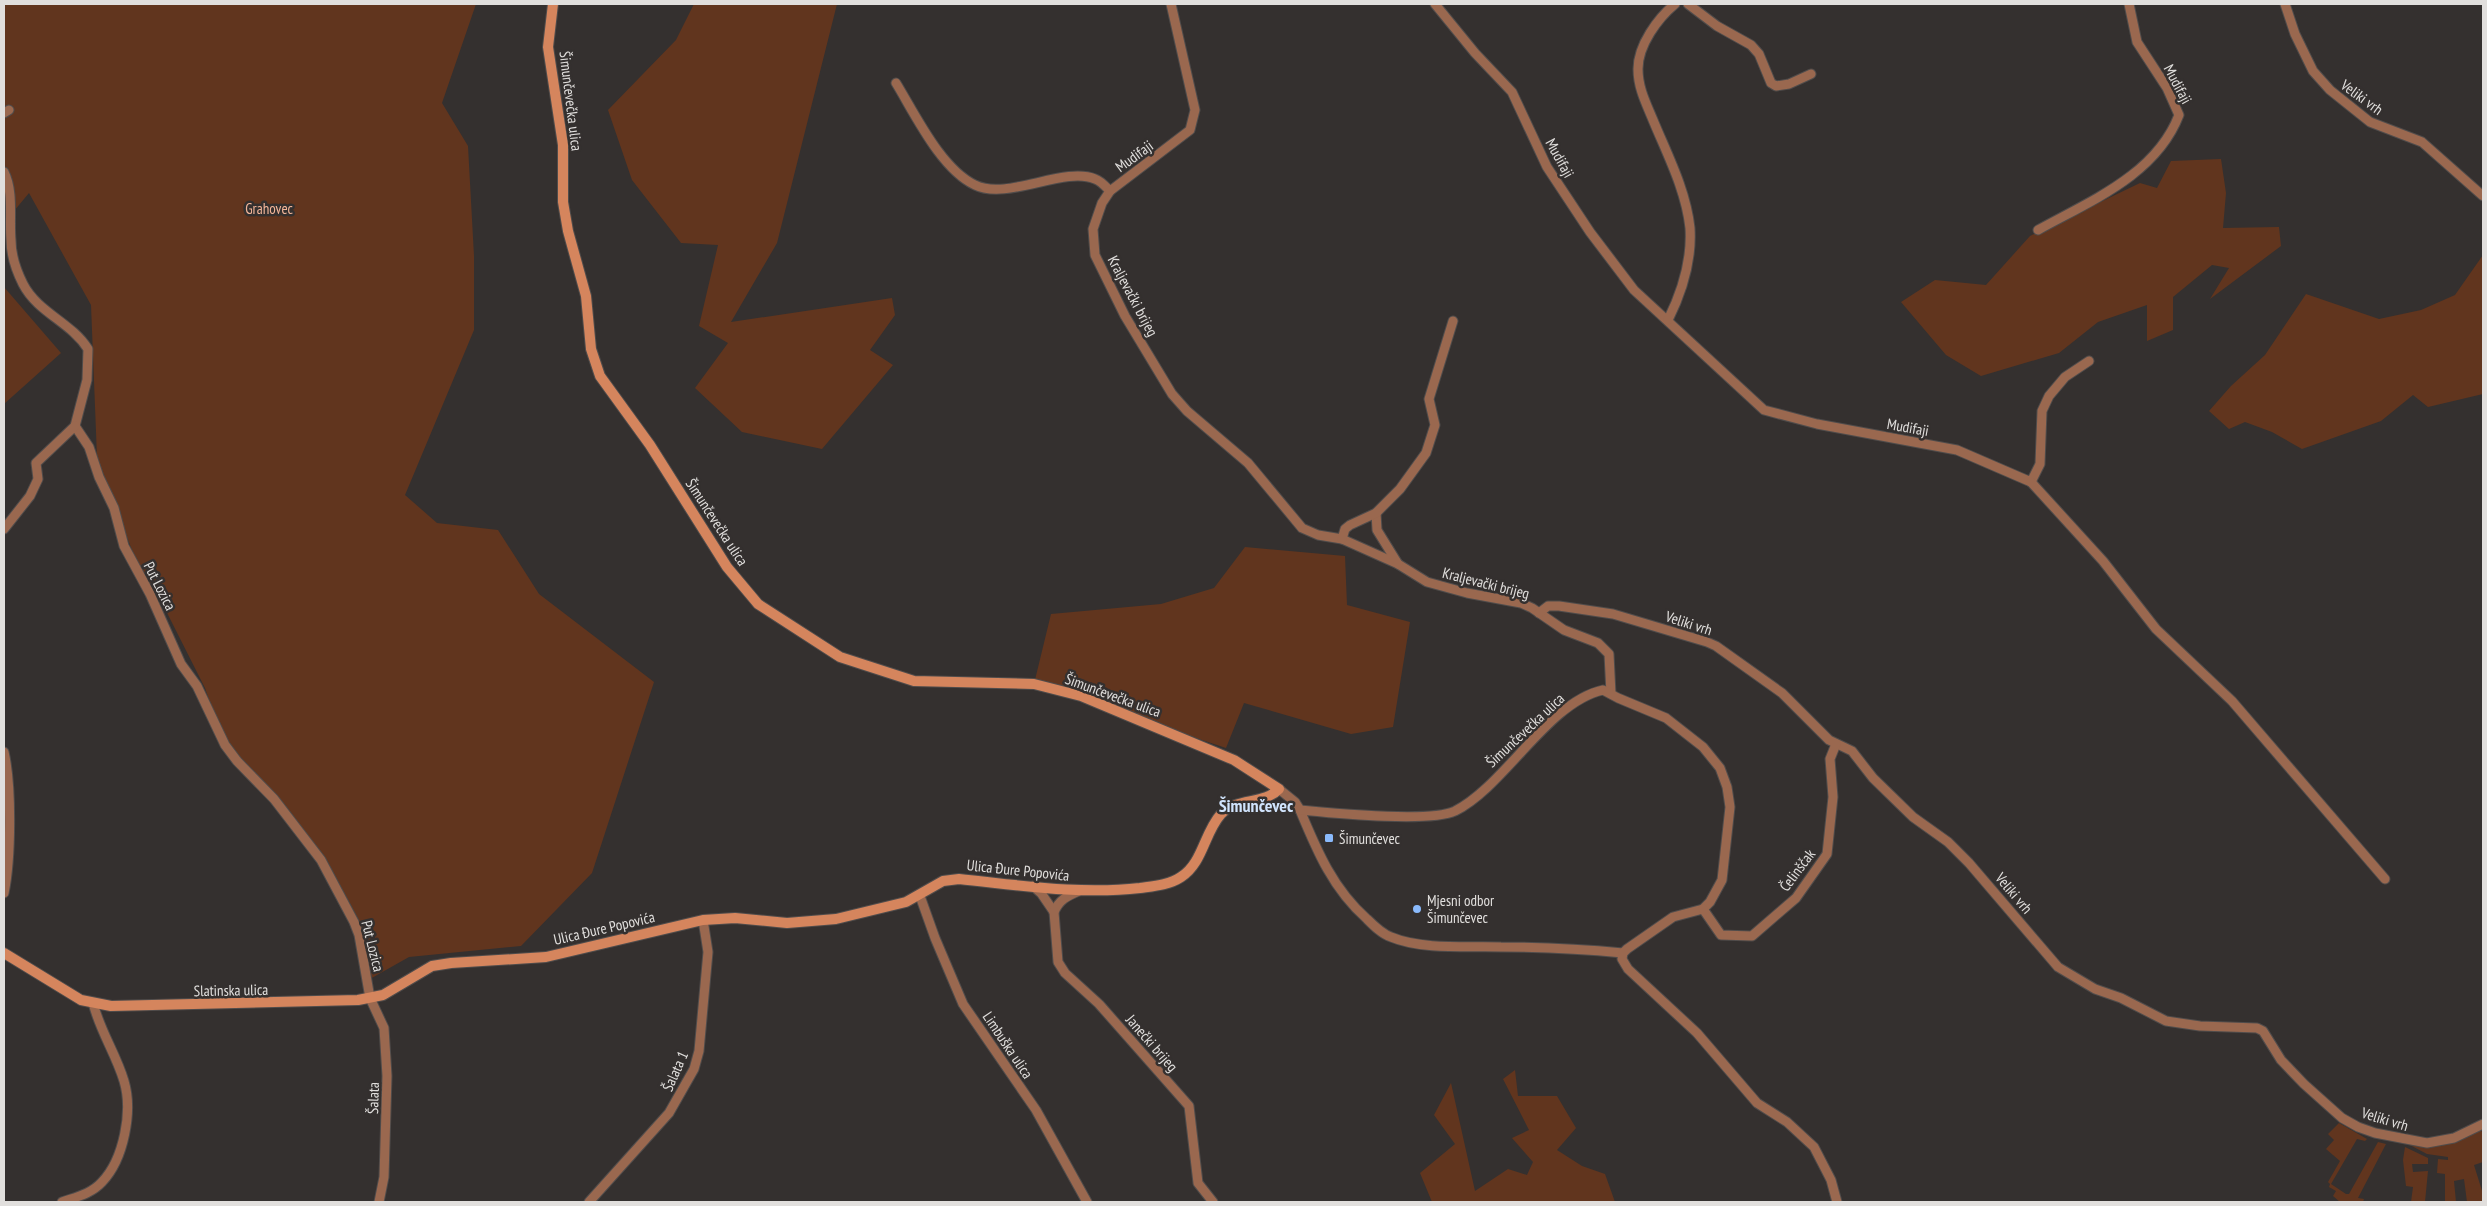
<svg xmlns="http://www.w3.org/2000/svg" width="2487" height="1206" font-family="'PT Sans Narrow',sans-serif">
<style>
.green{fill:#61351e}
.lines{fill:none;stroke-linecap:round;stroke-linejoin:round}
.street-casing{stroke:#504c4b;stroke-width:11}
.secondary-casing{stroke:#504c4b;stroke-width:12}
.street{stroke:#9a684f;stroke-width:9}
.secondary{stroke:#d5855d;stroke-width:10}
.poi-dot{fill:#8abafc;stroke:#34302f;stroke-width:2}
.labels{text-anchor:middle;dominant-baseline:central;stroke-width:5;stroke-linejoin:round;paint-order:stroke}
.street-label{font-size:15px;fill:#e1dfdd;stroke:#34302f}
.park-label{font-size:15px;fill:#f3b699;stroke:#34302f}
.poi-label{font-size:15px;fill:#e1dfdd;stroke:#34302f;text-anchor:start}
.quarter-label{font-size:18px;font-weight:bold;fill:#d1e4fd;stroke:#34302f}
</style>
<rect width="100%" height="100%" fill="#34302f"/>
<g class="green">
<path d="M4,4H476L442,103L468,146L474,256V330L405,495L437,523L498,530L539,594L654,682L592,873L521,946L409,957L370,979L361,924L325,857L238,755L219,729L205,688L159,597L145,580L136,561L97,457L91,305L29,193L4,223Z"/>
<path d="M694,4H837L777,243L731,322L892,298L895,315L870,350L893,365L822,449L742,432L695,388L728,343L699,326L718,245L681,243L632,180L608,110L676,40Z"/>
<path d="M2221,159L2226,193L2223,228L2279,227L2281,246L2210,299L2229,268L2212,265L2173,297V330L2147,341V305L2098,322L2059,353L1981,376L1946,355L1901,302L1935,280L1986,285L2030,236L2140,183L2157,188L2171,161Z"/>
<path d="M2483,255V394L2428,407L2413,395L2381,421L2302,449L2272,432L2245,422L2229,429L2209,411L2231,386L2265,355L2306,294L2379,319L2421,310L2455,295Z"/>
<path d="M4,287L61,353L4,404Z"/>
<path d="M1245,547L1345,556L1347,605L1410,622L1393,727L1351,734L1244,703L1226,748L1034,684L1051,614L1161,604L1214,588Z"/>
<path d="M1515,1070L1518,1096H1557L1576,1128L1557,1150L1582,1166L1605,1174L1615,1202H1432L1420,1173L1455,1144L1434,1115L1451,1083L1475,1191L1508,1169L1527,1175L1533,1162L1512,1138L1529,1130L1503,1079Z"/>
<path d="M2339,1123L2367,1139L2365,1141L2357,1139L2331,1184L2346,1194H2349L2378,1142L2386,1144L2358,1198L2364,1199L2363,1202H2340L2333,1196L2336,1191L2329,1187L2330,1184L2328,1182L2340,1161L2326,1149L2334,1140L2328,1134Z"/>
<path d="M2480,1128L2483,1134V1162L2474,1165L2483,1194V1202H2467L2464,1179L2454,1181L2456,1202H2445V1174L2437,1173L2438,1159L2448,1160V1157L2427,1154L2406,1143L2428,1145Z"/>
<path d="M2405,1147L2428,1158V1164H2412L2413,1172L2428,1171L2425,1202H2411L2413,1187L2406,1186L2403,1160Z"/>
</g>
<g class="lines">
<defs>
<g id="street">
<path d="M1435,4L1475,53L1512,92L1547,167L1590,232L1634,290L1764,410L1817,424L1957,450L2031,482L2040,464L2042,411L2049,396L2065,377L2089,361"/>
<path d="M1688,4L1717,26L1751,45L1759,54L1771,83L1776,86L1789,84L1811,74"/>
<path d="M2285,4L2295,34L2313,71L2330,90L2370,122L2422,142L2483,196"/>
<path d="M896,83C915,114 941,169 975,185C1007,201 1064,166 1095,179C1101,181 1106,187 1110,191L1102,203L1093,229L1095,255L1125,316L1172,394L1187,411L1248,463L1302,528L1318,535L1342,539L1398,564L1427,582L1467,593L1521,603L1532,608L1564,630L1598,643L1609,654L1611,694"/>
<path d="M4,113L9,110"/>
<path d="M4,172C14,192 9,218 11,240C11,255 17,272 23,284C38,313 71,322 88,349L87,380L75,426L89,447L99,477L114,508L124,546L150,594L181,664L197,686L225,745L237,761L274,799L321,860L354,922L359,935L370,998L384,1028L387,1076L384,1177L379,1202"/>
<path d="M1110,191L1190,130L1195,110L1171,4"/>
<path d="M2038,230C2090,201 2156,175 2179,115L2167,88L2137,42L2129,4"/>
<path d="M1668,320C1682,292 1692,260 1690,228C1686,190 1667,154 1653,120C1646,103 1638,88 1638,69C1638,45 1658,18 1675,4"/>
<path d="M2031,482L2103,561L2156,629L2232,701L2385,879"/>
<path d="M1376,513L1377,530L1398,564"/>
<path d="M4,529L30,496L38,479L36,463L75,426"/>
<path d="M1342,539L1345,529L1350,525L1376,513L1400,489L1426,453L1435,425L1429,399L1453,321"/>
<path d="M1539,613L1548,606H1559L1613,614L1707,642L1716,646L1782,693L1829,740L1852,751L1873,778L1913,817L1948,842L1969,863L2058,967L2095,989L2121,998L2166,1021L2200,1026L2257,1028L2263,1031L2281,1060L2304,1084L2342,1118L2358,1127L2375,1133L2427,1143L2454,1138L2483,1124"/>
<path d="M4,752C12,787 11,859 4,893"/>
<path d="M1279,789L1295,802L1300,810C1317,851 1333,889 1367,919C1374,926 1382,934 1391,937C1422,950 1468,946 1501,947C1542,947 1582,949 1623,953"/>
<path d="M1300,810C1332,813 1429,823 1455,811C1505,786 1548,702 1603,690L1618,698L1666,718L1703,747L1720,768L1727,787L1730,807L1722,880L1710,902L1703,909L1673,917L1627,949L1623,953L1622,959L1628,969L1697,1033L1757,1103L1787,1122L1814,1147L1831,1180L1837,1202"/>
<path d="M1033,886L1041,893L1054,912"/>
<path d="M1079,891C1067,896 1059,900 1054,912L1058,962L1065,973L1099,1004L1189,1106L1198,1183L1213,1202"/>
<path d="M920,896L935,938L963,1004L1036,1110L1087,1202"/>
<path d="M1703,909L1721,935L1752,936L1796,898L1827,854L1833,797L1830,759L1836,744"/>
<path d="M62,1202C76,1197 91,1194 102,1182C124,1159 133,1111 124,1081C116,1054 100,1031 93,1003"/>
<path d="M589,1202L669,1113L694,1069L699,1051L708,952L703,920"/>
</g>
<path id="secondary" d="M4,953L81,1000L111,1006L358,1000L383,995L432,966L451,963L546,957L703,920L735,918L787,923L836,919L906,902L943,881L959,879C1019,885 1079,895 1140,888C1154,886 1169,885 1181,877C1203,863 1204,833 1221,814C1237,797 1264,805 1279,789L1234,760L1081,696L1034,684L914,681L840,657L758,604L727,567L650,445L600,376L591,349L586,296L568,231L563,202V145L548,47L553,4"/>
</defs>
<use href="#street" class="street-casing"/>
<use href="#secondary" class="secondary-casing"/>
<use href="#street" class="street"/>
<use href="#secondary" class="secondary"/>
</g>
<g class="poi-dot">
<rect x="1324" y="833" width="10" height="10" rx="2.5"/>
<circle cx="1417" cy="909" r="5"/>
</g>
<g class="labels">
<g class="street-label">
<text transform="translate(2178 84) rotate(62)">Mudifaji</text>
<text transform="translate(2362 97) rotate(36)">Veliki vrh</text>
<text transform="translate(571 101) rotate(83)">Šimunčevečka ulica</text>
<text transform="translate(1134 156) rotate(-36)">Mudifaji</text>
<text transform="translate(1560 158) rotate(61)">Mudifaji</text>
<text transform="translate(1133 296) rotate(62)">Kraljevački brijeg</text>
<text transform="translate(1908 427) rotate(10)">Mudifaji</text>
<text transform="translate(717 522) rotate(57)">Šimunčevečka ulica</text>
<text transform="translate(1486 583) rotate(14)">Kraljevački brijeg</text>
<text transform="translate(160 586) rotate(63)">Put Lozica</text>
<text transform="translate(1689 623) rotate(18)">Veliki vrh</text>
<text transform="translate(1113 695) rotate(20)">Šimunčevečka ulica</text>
<text transform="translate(1525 730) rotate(-43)">Šimunčevečka ulica</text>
<text transform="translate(1018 870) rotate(6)">Ulica Đure Popovića</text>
<text transform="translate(1797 870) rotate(-53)">Čelinščak</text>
<text transform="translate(2014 893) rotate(50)">Veliki vrh</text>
<text transform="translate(604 928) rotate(-13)">Ulica Đure Popovića</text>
<text transform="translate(373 946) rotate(76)">Put Lozica</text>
<text transform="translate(231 990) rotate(-1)">Slatinska ulica</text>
<text transform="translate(1152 1043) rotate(49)">Janečki brijeg</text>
<text transform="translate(1008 1045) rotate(56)">Limbuška ulica</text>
<text transform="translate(675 1071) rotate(-66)">Šalata 1</text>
<text transform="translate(373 1098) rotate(-88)">Šalata</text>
<text transform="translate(2385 1119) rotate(17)">Veliki vrh</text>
</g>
<g class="park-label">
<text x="269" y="208">Grahovec</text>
</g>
<g class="poi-label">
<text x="1339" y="838">Šimunčevec</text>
<text x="1427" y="900">Mjesni odbor<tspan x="1427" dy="17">Šimunčevec</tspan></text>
</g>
<g class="quarter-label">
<text x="1256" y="805">Šimunčevec</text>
</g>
</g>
<rect width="2487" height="1206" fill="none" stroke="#e1dfdd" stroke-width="10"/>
</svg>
